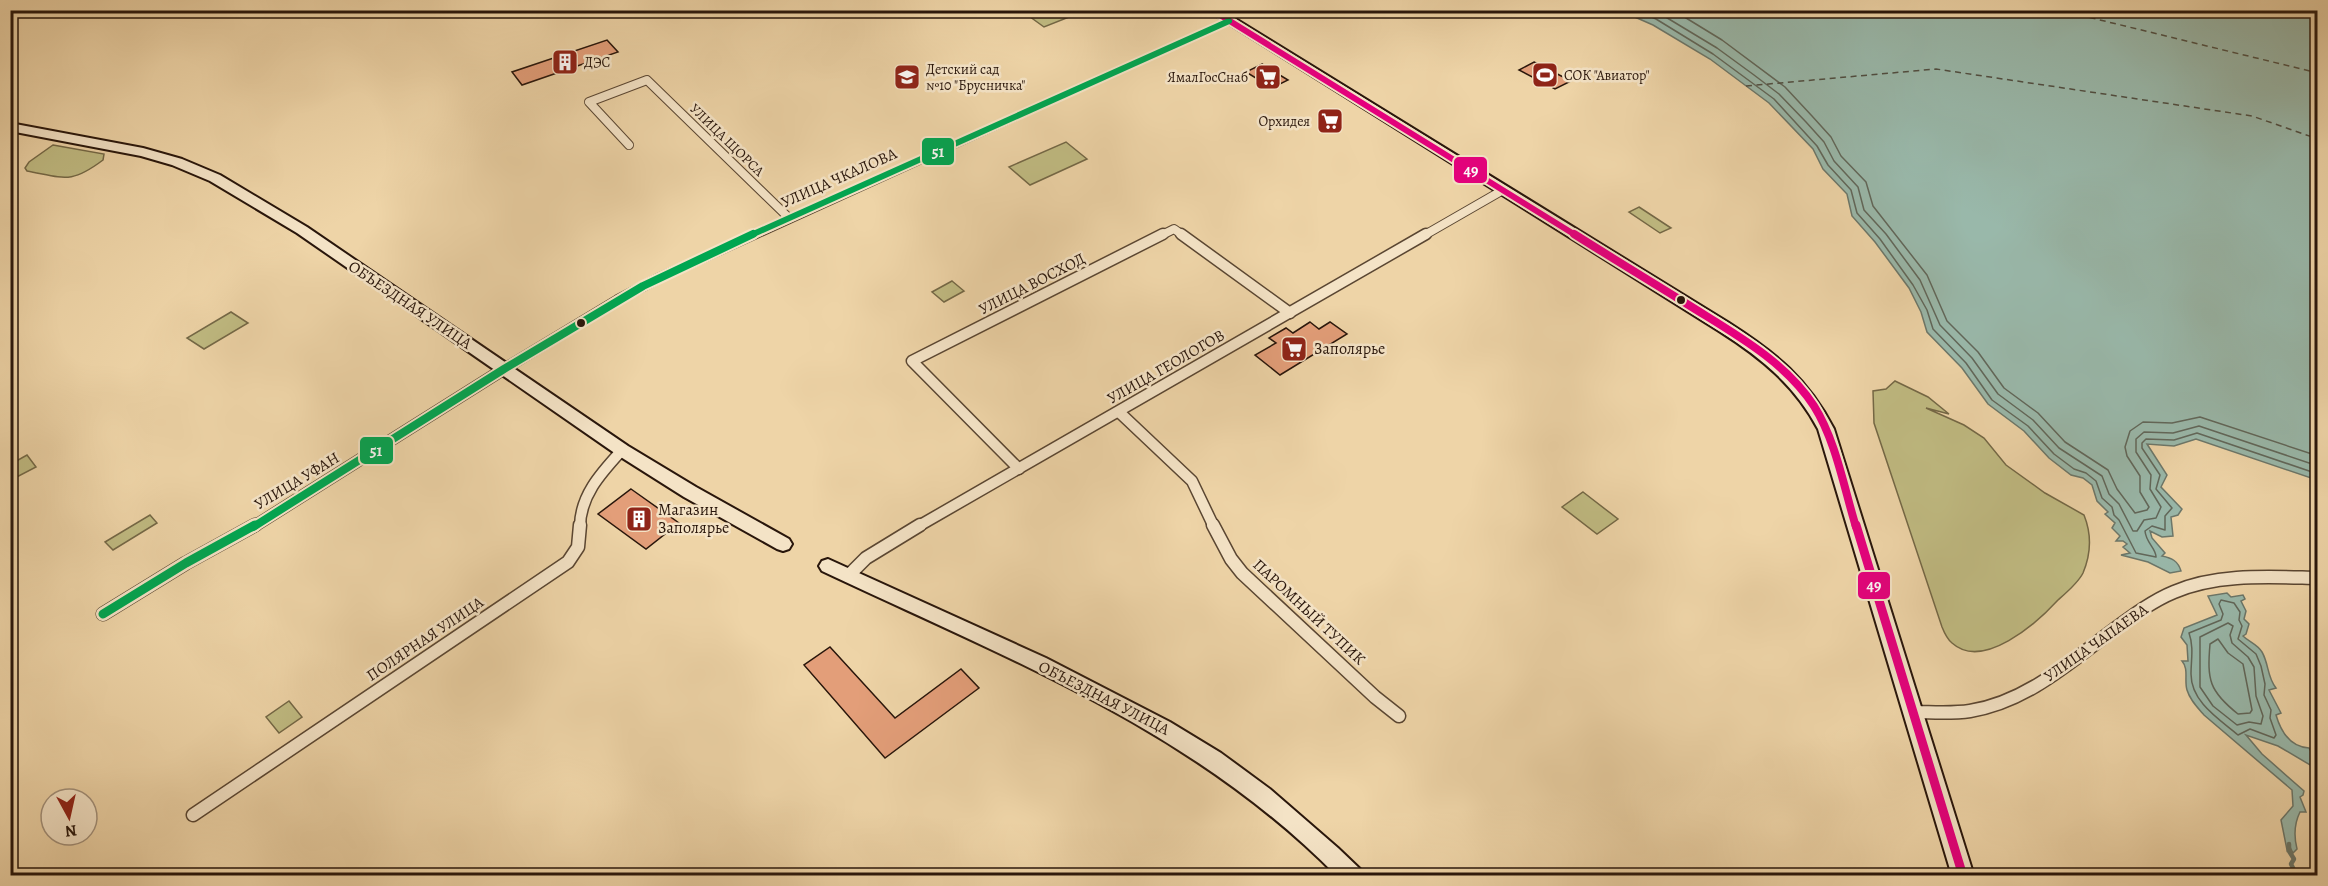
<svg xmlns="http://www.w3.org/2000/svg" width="2328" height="886" font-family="Alegreya,serif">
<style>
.green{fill:#c0bb82;stroke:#746846;stroke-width:1.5}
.water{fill:#99b8aa;stroke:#6c776a;stroke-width:1.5}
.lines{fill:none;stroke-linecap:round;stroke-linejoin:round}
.shore{stroke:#61675a;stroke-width:1.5}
.stream{stroke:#6c776a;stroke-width:4.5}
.ferry{stroke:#504f43;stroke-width:1.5;stroke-dasharray:6 4.5;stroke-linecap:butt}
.building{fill:#e39e79;stroke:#29160b;stroke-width:1.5}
.minor-far2-casing{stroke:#5a4632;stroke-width:10}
.minor-far1-casing{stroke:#5a4632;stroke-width:13}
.minor-casing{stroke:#5a4632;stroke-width:15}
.tertiary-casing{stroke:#5a4632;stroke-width:2}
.secondary-casing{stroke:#29160b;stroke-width:4}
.minor-far2{stroke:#f4e3c6;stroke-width:8}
.minor-far1{stroke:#f4e3c6;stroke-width:10}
.minor{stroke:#f4e3c6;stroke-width:12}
.tertiary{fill:#f4e3c6;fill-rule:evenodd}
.secondary{fill:#f4e3c6;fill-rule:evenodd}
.bus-1-far2-casing{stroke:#f4e3c6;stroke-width:10}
.bus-1-far1-casing{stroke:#f4e3c6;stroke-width:12}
.bus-1-casing{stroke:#f4e3c6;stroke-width:14}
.bus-2-far2-casing{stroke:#f4e3c6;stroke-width:10}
.bus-2-far1-casing{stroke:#f4e3c6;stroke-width:12}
.bus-2-casing{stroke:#f4e3c6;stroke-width:14}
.bus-1-far2{stroke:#e5007d;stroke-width:6}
.bus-1-far1{stroke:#e5007d;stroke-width:8}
.bus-1{stroke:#e5007d;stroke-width:9}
.bus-2-far2{stroke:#00a651;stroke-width:6}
.bus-2-far1{stroke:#00a651;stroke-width:8}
.bus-2{stroke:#00a651;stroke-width:9}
.bus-dot{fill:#29160b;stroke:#f4e3c6;stroke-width:2}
.labels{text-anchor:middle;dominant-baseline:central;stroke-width:5;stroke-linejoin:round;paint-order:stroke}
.far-poi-label{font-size:14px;fill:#29160b;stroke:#f4e3c6;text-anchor:start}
.far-street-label{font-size:14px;fill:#29160b;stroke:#f4e3c6}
.street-label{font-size:16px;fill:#29160b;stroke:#f4e3c6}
.poi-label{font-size:16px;fill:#29160b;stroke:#f4e3c6;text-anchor:start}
.line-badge{stroke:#f4e3c6;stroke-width:2}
.badge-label{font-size:16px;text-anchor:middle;font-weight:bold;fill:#fff}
</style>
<rect width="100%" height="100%" fill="#eed4a7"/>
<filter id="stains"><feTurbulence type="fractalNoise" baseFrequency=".00333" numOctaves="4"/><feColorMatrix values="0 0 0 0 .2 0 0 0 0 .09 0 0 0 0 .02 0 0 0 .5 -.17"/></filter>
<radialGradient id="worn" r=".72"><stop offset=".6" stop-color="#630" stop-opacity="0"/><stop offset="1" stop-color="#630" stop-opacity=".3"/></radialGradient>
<g class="green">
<path d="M1022,11H1068L1074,15L1044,27Z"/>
<path d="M1066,142L1087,159L1030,185L1009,167Z"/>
<path d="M53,145L104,154L103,160C71,184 65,178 27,171L25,168L29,162Z"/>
<path d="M1639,207L1671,228L1660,233L1629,212Z"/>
<path d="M952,281L964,291L944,302L932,292Z"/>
<path d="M231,312L248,323L204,349L187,338Z"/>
<path d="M1895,381L1928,397L1949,414L1926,408L1964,425L1984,438L2006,465L2045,493L2084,515C2092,535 2091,554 2083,573C2078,583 2066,593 2058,600C2037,623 1983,671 1952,643C1947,639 1944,632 1942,627L1874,423L1873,391L1886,389Z"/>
<path d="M27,455L36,467L11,480V464Z"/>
<path d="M1583,492L1618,519L1597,534L1562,507Z"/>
<path d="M150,515L157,523L113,550L105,542Z"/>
<path d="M289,701L302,717L279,733L266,717Z"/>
</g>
<g class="water">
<path d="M1621,11H2317V480L2196,439L2174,446L2147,444L2167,475L2161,487L2182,509L2178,515L2171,517L2173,536L2162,537L2150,531L2152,538L2165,553L2162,556C2172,558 2178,561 2181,571L2170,573L2148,562L2121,555L2130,553L2123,547L2127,544L2123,541H2116L2120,536L2112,528L2115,523L2105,514L2108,512L2097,501L2092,485L2083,478L2071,475L2049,458L2024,431L1988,404L1962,368L1927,332L1921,312L1909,288L1875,242L1852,216L1847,194L1823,169L1813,149L1769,103L1710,59L1653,25Z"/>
<path d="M2227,593L2231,597L2243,595L2245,599L2241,601L2246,611L2244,619L2249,624L2246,634L2243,636C2249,642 2257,644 2262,652C2269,664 2267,677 2276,688L2269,690L2281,713L2276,715C2281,732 2290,747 2309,748L2314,756L2317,757V769L2278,746L2246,735L2262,754L2304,791L2303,795L2300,797L2306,812H2300C2294,824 2294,837 2297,849L2293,853L2289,845L2287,850L2281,820L2293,806L2292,790L2204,715C2197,707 2190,700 2187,690C2184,680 2189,669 2182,661H2188L2187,645L2181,637L2184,628L2217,615L2208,596Z"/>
</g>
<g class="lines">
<g class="shore">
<path d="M1636,10L1656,19L1713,54L1774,99L1817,146L1828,165L1851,190L1857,213L1880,239L1913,285L1927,310L1933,329L1966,363L1992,400L2028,426L2054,454L2074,469L2086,473L2096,481L2102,498L2112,507L2114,515L2119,520L2136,553L2156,557C2156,548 2146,543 2145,531L2152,526L2165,530V516L2172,508L2156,489L2160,475L2142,448V443L2146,439L2174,440L2197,433L2318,474"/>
<path d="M1654,10L1717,48L1754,75L1779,94L1806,122L1824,142L1834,161L1858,187L1864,210L1886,234L1920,280L1940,325L1972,358L1998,394L2033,420L2059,448L2102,476L2109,494L2119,504L2133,531H2137L2144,520L2156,518L2161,507L2150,489L2151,475L2136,452V439L2144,432L2173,433L2199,426L2318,466"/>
<path d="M1673,10L1722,40L1785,87L1812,116L1831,137L1841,156L1866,182L1873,206L1927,275L1947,321L1978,352L2004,388L2038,413L2065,442L2108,470L2117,489L2135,513L2147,510L2149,507L2140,492V476L2127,456L2125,447L2130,431L2143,422L2172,423L2200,417L2318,456"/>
<path d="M2221,600L2234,603L2240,612L2239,620L2242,626L2238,639L2256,654L2261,666L2265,684L2264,695L2271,710L2270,718L2276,735L2274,738L2250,729L2238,735C2219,719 2191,702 2191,674C2191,660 2194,647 2189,633L2221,620L2223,614L2219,604Z"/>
<path d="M2228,623L2233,626L2230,635L2232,643L2248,657L2254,667L2256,696L2263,716L2261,724L2249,722L2237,725L2213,706L2200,687V637Z"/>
<path d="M2218,639L2228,653L2243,664L2252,710L2250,713L2238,714C2209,691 2207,680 2210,644Z"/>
</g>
<path class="stream" d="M2289,844V851L2294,859L2291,864L2297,876"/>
<g class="ferry">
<path d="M2059,10L2318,73"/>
<path d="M1746,86L1936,69L2252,116L2318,139"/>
</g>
</g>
<g class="building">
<path d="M607,40L618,52L522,85L512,72Z"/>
<path d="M1534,62L1571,81L1555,89L1519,70Z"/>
<path d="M1262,64L1278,74L1288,80L1272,88L1246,72Z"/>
<path d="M1310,322L1319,329L1330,322L1347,334L1280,375L1255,355L1276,343L1269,338L1286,328L1293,333Z"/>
<path d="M631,489L679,523L646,549L598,514Z"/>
<path d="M830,647L895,718L961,669L979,688L885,758L804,665Z"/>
</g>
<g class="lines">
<defs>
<g id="minor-far2">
<path d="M629,145L589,102L647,80L789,218"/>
<path d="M1160,236L1174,229L1184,236"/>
<path d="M1423,236L1503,190"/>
</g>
<g id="minor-far1">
<path d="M1181,234L1290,313"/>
<path d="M1119,412L1192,481L1214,527"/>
<path d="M1019,469L912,361L1163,234"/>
<path d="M253,527L504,369"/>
<path d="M580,527C580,495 602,472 622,450"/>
<path d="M917,527L1426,234"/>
</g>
<g id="minor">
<path d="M1213,525L1231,559L1242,573L1375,697L1399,716"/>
<path d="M848,576L866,558L920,525"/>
<path d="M103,614L186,563L255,525"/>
<path d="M1911,712C1931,712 1951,714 1970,711C2026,702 2069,663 2112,631C2131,617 2152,601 2174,592C2218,573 2271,577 2318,578"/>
<path d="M193,815L568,562L578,547L580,525"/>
</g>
<path id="tertiary" d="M1226,19L1234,21L665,280L623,302L509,372L504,374L498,369L499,366L615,296L657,274Z"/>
<g id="secondary">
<path d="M1207,10H1221L1729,323C1776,353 1808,379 1834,429L1974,876H1952L1818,429C1795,385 1760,357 1719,331Z"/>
<path d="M10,123L143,148L182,159L220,175L307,227L628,446L696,487L789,539L792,544L789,549L783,551L777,549L684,497L616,454L297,233L210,181L172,165L141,156L10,131Z"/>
<path d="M828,559L1046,658L1170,722L1221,753L1270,789L1338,848L1360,869L1363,876H1337C1191,728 1006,658 822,571L819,566L822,561Z"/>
</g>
</defs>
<use href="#minor-far2" class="minor-far2-casing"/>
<use href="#minor-far1" class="minor-far1-casing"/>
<use href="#minor" class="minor-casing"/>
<use href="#tertiary" class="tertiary-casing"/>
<use href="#secondary" class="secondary-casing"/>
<use href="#minor-far2" class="minor-far2"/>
<use href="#minor-far1" class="minor-far1"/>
<use href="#minor" class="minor"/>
<use href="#tertiary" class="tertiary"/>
<use href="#secondary" class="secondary"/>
<defs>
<path id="bus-1-far2" d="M1212,10L1577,236"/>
<path id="bus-1-far1" d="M1574,234C1612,258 1650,281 1687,304C1733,333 1784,360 1814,406C1836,441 1844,488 1856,527"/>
<path id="bus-1" d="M1856,525L1963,876"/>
<path id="bus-2-far2" d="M749,236L1229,21"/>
<path id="bus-2-far1" d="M253,527L504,369L643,286L753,234"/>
<path id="bus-2" d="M103,614L186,563L255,525"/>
</defs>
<use href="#bus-1-far2" class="bus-1-far2-casing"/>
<use href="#bus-1-far1" class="bus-1-far1-casing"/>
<use href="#bus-1" class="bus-1-casing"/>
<use href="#bus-2-far2" class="bus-2-far2-casing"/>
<use href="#bus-2-far1" class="bus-2-far1-casing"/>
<use href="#bus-2" class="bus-2-casing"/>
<use href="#bus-1-far2" class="bus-1-far2"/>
<use href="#bus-1-far1" class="bus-1-far1"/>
<use href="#bus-1" class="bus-1"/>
<use href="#bus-2-far2" class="bus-2-far2"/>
<use href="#bus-2-far1" class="bus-2-far1"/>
<use href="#bus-2" class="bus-2"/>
</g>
<defs>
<symbol id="building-square" viewBox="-11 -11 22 22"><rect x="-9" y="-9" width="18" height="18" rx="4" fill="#8f2418" stroke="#f4e3c6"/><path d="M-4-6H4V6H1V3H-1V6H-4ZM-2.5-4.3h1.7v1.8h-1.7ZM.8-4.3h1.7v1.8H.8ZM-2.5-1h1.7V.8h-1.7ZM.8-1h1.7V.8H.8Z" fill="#fff"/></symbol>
<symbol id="stadium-square" viewBox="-11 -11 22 22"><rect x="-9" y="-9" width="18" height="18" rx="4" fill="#8f2418" stroke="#f4e3c6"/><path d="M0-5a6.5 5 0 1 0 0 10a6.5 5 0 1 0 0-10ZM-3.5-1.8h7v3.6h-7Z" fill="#fff"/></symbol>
<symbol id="school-square" viewBox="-11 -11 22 22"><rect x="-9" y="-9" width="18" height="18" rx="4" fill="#8f2418" stroke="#f4e3c6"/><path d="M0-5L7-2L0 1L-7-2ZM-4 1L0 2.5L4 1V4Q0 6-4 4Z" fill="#fff"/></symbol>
<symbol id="supermarket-square" viewBox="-11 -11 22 22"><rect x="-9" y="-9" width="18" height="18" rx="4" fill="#8f2418" stroke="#f4e3c6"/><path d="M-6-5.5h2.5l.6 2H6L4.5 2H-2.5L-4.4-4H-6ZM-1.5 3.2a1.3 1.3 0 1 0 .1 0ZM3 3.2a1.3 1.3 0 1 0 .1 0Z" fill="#fff"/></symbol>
</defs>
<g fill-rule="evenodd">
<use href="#building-square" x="550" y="47" width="30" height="30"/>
<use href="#stadium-square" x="1530" y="60" width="30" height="30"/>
<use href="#school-square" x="892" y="62" width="30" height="30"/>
<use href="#supermarket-square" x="1253" y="62" width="30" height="30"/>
<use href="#supermarket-square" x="1315" y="106" width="30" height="30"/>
<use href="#supermarket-square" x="1279" y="334" width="30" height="30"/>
<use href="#building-square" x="624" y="504" width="30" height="30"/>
</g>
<g class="bus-dot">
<circle cx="1681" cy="300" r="5"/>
<circle cx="581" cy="323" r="5"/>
</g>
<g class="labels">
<g class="far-poi-label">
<text x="584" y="62">ДЭС</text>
<text x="926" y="69">Детский сад<tspan x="926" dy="16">№10 "Брусничка"</tspan></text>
<text x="1564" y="75">СОК "Авиатор"</text>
<text x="1248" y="77" text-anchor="end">ЯмалГосСнаб</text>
<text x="1310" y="121" text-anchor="end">Орхидея</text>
</g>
<g class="far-street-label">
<text transform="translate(727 140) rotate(44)">УЛИЦА ЩОРСА</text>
</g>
<g class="street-label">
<text transform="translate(839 178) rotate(-24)">УЛИЦА ЧКАЛОВА</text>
<text transform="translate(1032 284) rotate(-27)">УЛИЦА ВОСХОД</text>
<text transform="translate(410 305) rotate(34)">ОБЪЕЗДНАЯ УЛИЦА</text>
<text transform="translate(1166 367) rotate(-30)">УЛИЦА ГЕОЛОГОВ</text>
<text transform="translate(297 481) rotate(-31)">УЛИЦА УФАН</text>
<text transform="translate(1309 612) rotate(43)">ПАРОМНЫЙ ТУПИК</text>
<text transform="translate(425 639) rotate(-34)">ПОЛЯРНАЯ УЛИЦА</text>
<text transform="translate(2096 643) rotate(-35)">УЛИЦА ЧАПАЕВА</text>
<text transform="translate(1104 698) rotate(27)">ОБЪЕЗДНАЯ УЛИЦА</text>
</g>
<g class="poi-label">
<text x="1314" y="349">Заполярье</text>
<text x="658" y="510">Магазин<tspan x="658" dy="18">Заполярье</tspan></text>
</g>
</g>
<g class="line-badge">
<rect x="921" y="137" width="34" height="29" rx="6" fill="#00a651"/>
<rect x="1453" y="156" width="35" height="28" rx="6" fill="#e5007d"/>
<rect x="359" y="436" width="35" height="29" rx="6" fill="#00a651"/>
<rect x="1857" y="571" width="34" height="29" rx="6" fill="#e5007d"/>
</g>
<g class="badge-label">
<text x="938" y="157">51</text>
<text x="1471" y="176">49</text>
<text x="376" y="456">51</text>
<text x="1874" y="591">49</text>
</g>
<rect width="2328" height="886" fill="none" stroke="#eed4a7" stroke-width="36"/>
<rect x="12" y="12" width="2304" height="862" fill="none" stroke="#29160b" stroke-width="3"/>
<rect x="18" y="18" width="2292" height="850" fill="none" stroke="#29160b" stroke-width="1.5"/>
<g transform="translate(69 817) rotate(172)"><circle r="28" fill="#f4e3c6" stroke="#a3917b" stroke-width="1.5"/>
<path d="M0-4.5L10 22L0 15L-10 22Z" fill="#8f2418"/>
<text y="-9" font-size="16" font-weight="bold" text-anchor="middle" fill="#29160b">N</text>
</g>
<rect width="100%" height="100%" filter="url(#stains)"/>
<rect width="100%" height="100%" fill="url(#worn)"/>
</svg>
